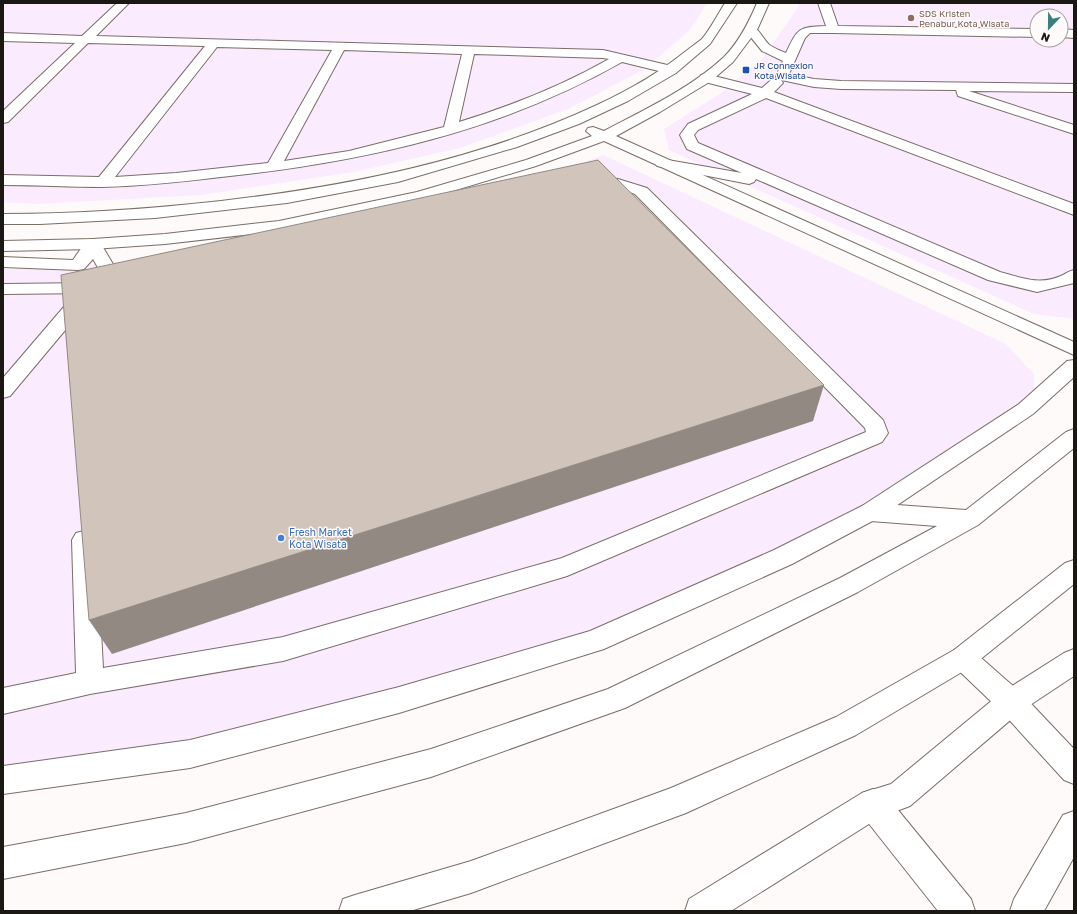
<svg xmlns="http://www.w3.org/2000/svg" width="1077" height="914" font-family="'Golos Text',sans-serif">
<style>
.commercial{fill:#fbebfe;fill-rule:evenodd}
.lines{fill:none;stroke-linecap:round;stroke-linejoin:round}
.service-casing{stroke:#7a6e66;stroke-width:2}
.minor-casing{stroke:#7a6e66;stroke-width:2}
.tertiary-casing{stroke:#7a6e66;stroke-width:2}
.service{fill:#fff;fill-rule:evenodd}
.minor{fill:#fff;fill-rule:evenodd}
.tertiary{fill:#fff;fill-rule:evenodd}
.shaded-wall{fill:#928983}
.building{fill:#d1c4bb;stroke:#928983}
.education-dot{fill:#8d6e63;stroke:#fdfaf9;stroke-width:1.5}
.transit-dot{fill:#1a4fb4;stroke:#fdfaf9;stroke-width:1.5}
.shop-dot{fill:#3f7fe0;stroke:#fdfaf9;stroke-width:1.5}
.labels{text-anchor:middle;dominant-baseline:central;stroke-width:3;stroke-linejoin:round;paint-order:stroke}
.far-education-label{font-size:9px;fill:#785e54;stroke:#fdfaf9;text-anchor:start}
.far-transit-label{font-size:9px;fill:#164399;stroke:#fdfaf9;text-anchor:start}
.shop-label{font-size:10px;fill:#366cbe;stroke:#fdfaf9;text-anchor:start}
</style>
<rect width="100%" height="100%" fill="#fdfaf9"/>
<g class="commercial">
<path d="M3,3H707L690,30L643,70L568,109L460,148L354,172L201,195L38,204L3,202Z"/>
<path d="M799,3H1074V319L1034,314L669,150L664,129L720,94L764,57L798,7ZM1037,16H1061V40H1037Z"/>
<path d="M603,155L1006,344L1034,374V410L819,545L461,678L3,784V269H35L207,255L502,196Z"/>
</g>
<g class="lines">
<defs>
<g id="service">
<path d="M117,3H129L96,36L603,50L676,67L677,70L676,73L671,74L622,62C501,131 367,161 230,176C188,181 145,186 102,187C69,187 36,185 3,185V175L99,177L205,46L88,43L8,122L3,123V111L75,43L3,41V33L82,36ZM217,47L332,50L268,163L176,173L115,177ZM344,50L462,54L444,127L349,151L284,161ZM474,54L603,58L609,59C561,86 511,106 459,122Z"/>
<path d="M818,3H830L838,26L1037,29V37L833,33H810L805,38L789,74L814,79L841,81L1074,84V92L969,91L1074,125V134L958,96L956,90L841,89L814,87L777,79L776,76L783,61L762,51L745,30L747,27C759,24 762,40 771,46C776,49 781,51 786,53C798,28 798,27 826,26Z"/>
<path d="M1061,29L1074,30V38L1061,37Z"/>
<path d="M706,74L762,88L771,80H781L783,83L774,92L1074,204V215L766,98L698,130L694,135L698,143L1000,272C1022,278 1041,286 1063,275C1067,273 1069,271 1074,270V283L1037,292L988,280L756,179L754,182L749,184L657,166L655,163L657,160L662,159L742,173L687,149L680,135L688,124L752,94L701,81L700,78L701,75Z"/>
<path d="M594,177L618,179L647,188L883,420L888,433L882,442L567,576L283,661L90,694L3,714V688L76,673L72,540L76,533L84,531L92,533L96,540L103,668L283,637L562,558L866,432L865,428L635,194L618,188L589,185L586,182L589,179Z"/>
<path d="M93,239L99,240L101,244L126,286L123,290L117,291L111,290L93,259L84,269L78,270L3,267V257L73,260L87,240Z"/>
<path d="M92,283L98,284L101,288L98,292L92,293L3,294V284Z"/>
<path d="M75,300L82,302L84,306L82,310L10,396L3,398V378L68,302Z"/>
<path d="M963,646L972,650L1021,693L1074,749V784L1064,780L1001,711L954,666L950,658L954,650Z"/>
<path d="M873,789L884,793L971,899L975,911H938L862,815L858,804L862,793Z"/>
<path d="M1074,811V857L1044,911H1010L1014,899L1063,815Z"/>
</g>
<g id="minor">
<path d="M725,3H737L710,44L676,73L628,101L579,124L517,147L398,182L287,203L155,218L40,224H3V214C76,214 148,209 221,201C349,186 479,160 597,105C629,90 659,73 686,51C691,47 697,43 702,39C711,28 718,14 725,3Z"/>
<path d="M757,3H769L757,30L733,62L711,81L660,112L616,136L1074,342V355L604,141L536,166L426,199L279,231L165,244L93,249L3,251V241L93,239L165,234L279,221L417,192L526,160L592,136L586,131L588,128L593,127L604,131C644,110 691,88 724,57C739,42 749,22 757,3Z"/>
<path d="M1074,360V377L1033,414L878,518L792,564L604,649L399,713L190,768L3,794V766L190,740L399,687L590,631L774,550L862,506L1019,404L1067,361Z"/>
<path d="M1074,649V676L1021,711L910,806L880,817L731,911H685L689,899L862,793L891,784L1001,693L1064,653Z"/>
</g>
<g id="tertiary">
<path d="M1074,429V448L978,525L858,592L625,708L431,777L186,843L3,879V847L186,813L431,749L608,689L840,578L937,526L870,521L862,518L858,512L862,506L870,503L966,510L1066,432Z"/>
<path d="M1074,560V584L972,666L856,735L686,813L471,893L410,911H339L343,899L355,895L471,861L671,788L836,717L954,650L1065,563Z"/>
</g>
</defs>
<use href="#service" class="service-casing"/>
<use href="#minor" class="minor-casing"/>
<use href="#tertiary" class="tertiary-casing"/>
<use href="#service" class="service"/>
<use href="#minor" class="minor"/>
<use href="#tertiary" class="tertiary"/>
</g>
<path class="shaded-wall" d="M824,385L813,421L112,654L89,620Z"/>
<path class="building" d="M598,160L824,385L89,620L61,275Z"/>
<circle class="education-dot" cx="911" cy="18" r="4"/>
<rect class="transit-dot" x="742" y="66" width="8" height="8" rx="2"/>
<circle class="shop-dot" cx="281" cy="538" r="4"/>
<g class="labels">
<g class="far-education-label">
<text x="919" y="13">SDS Kristen<tspan x="919" dy="10">Penabur Kota Wisata</tspan></text>
</g>
<g class="far-transit-label">
<text x="754" y="65">JR Connexion<tspan x="754" dy="10">Kota Wisata</tspan></text>
</g>
<g class="shop-label">
<text x="289" y="532">Fresh Market<tspan x="289" dy="12">Kota Wisata</tspan></text>
</g>
</g>
<rect width="1077" height="914" fill="none" stroke="#1b1713" stroke-width="8"/>
<g transform="translate(1049 28) rotate(202)"><circle r="19" fill="#fdfaf9" stroke="#a39f9d"/>
<path d="M0-3L7 15L0 10L-7 15Z" fill="#38807c"/>
<text y="-6" font-size="11" font-weight="bold" text-anchor="middle" fill="#1b1713">N</text>
</g>
</svg>
